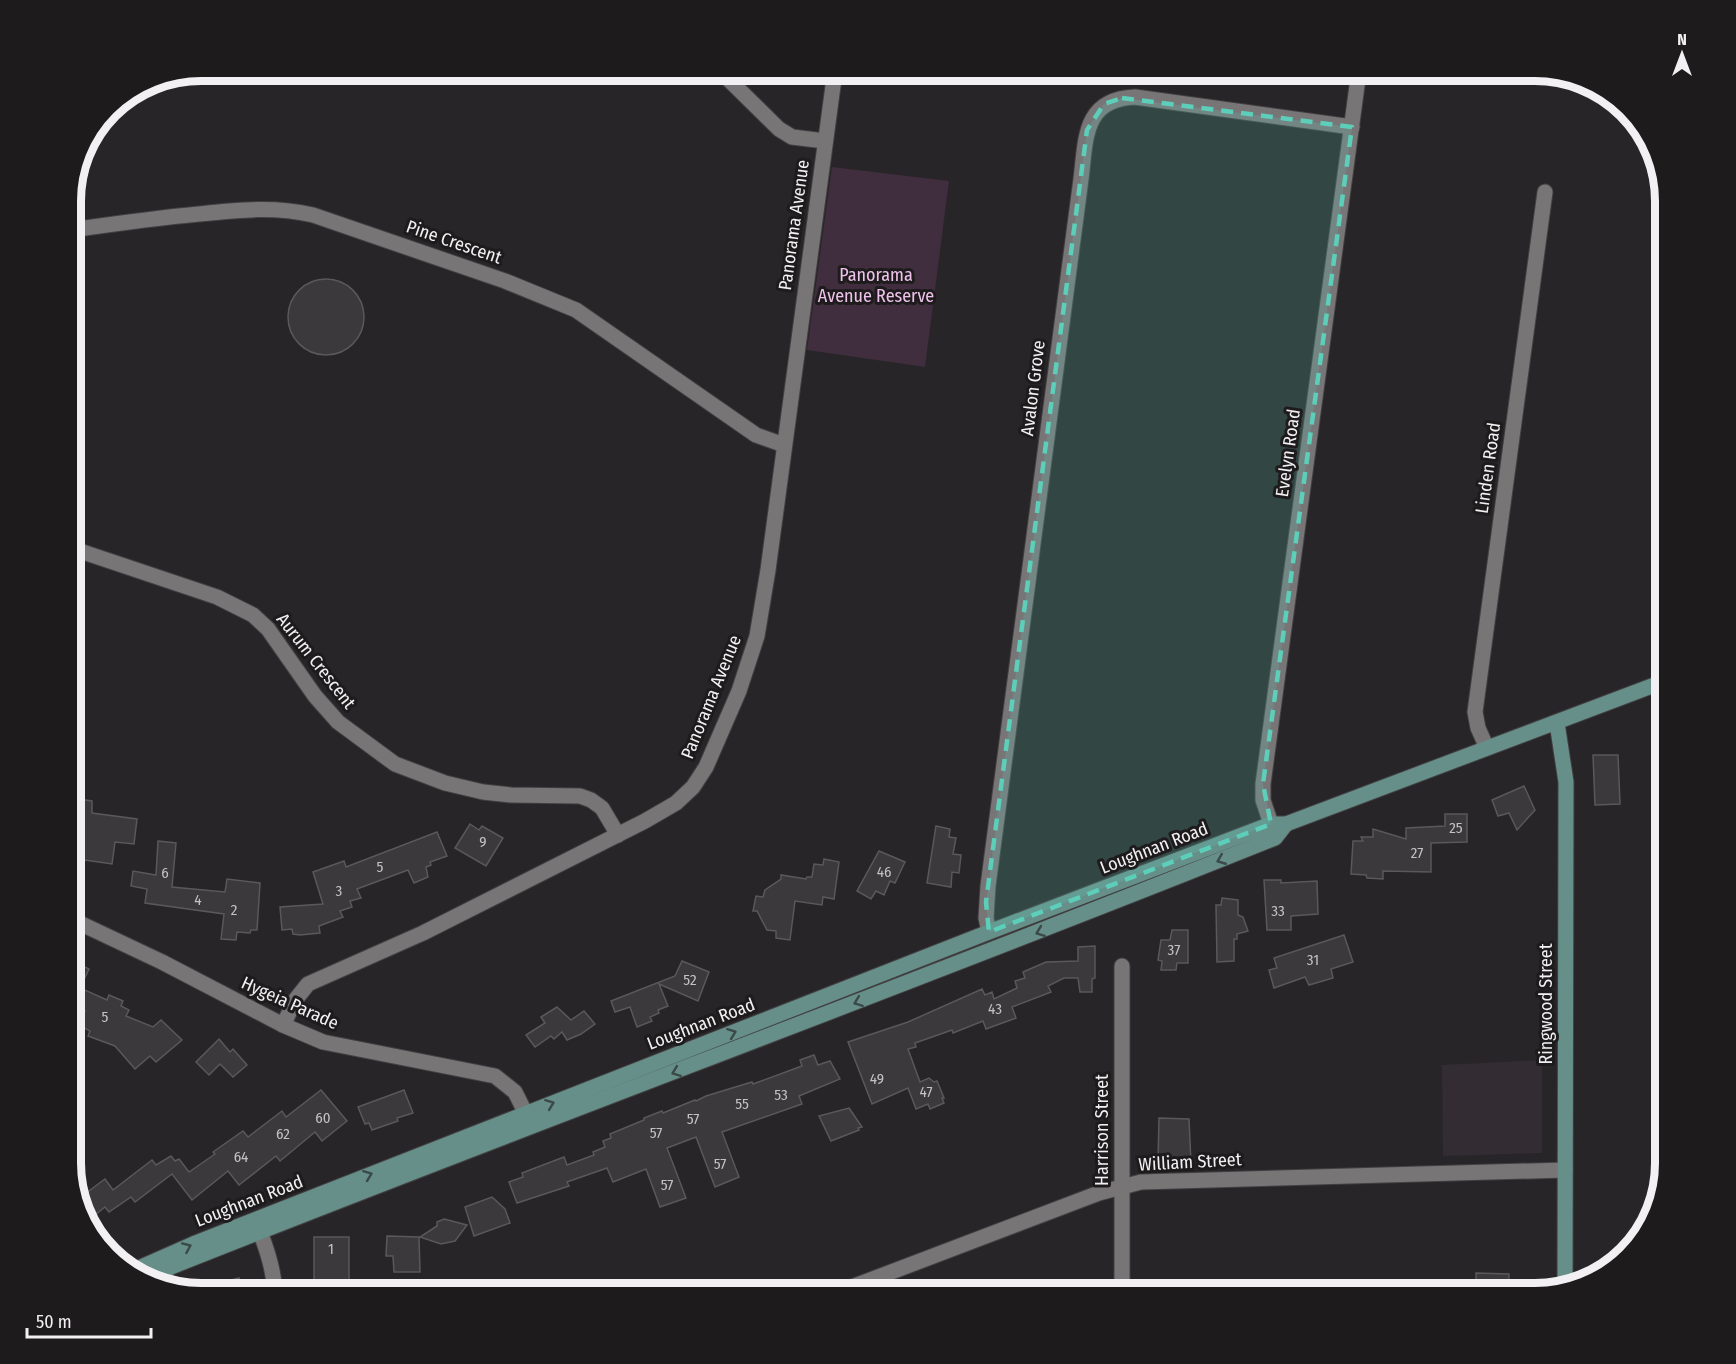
<svg xmlns="http://www.w3.org/2000/svg" width="1736" height="1364" font-family="'Fira Sans Condensed',sans-serif">
<style>
.built{fill:#332c33}
.green{fill:#402e3e}
.building{fill:#3b393b;stroke:#5a585a;stroke-width:1.5}
.lines{fill:none;stroke-linecap:round;stroke-linejoin:round}
.minor-casing{stroke:#424042;stroke-width:17}
.secondary-casing{stroke:#424042;stroke-width:17}
.minor{stroke:#787577;stroke-width:15}
.secondary{stroke:#668f89;stroke-width:15}
.oneway{stroke:#3b4948}
.marked{fill:#5dceb9;fill-opacity:0.2;stroke:#5dceb9;stroke-width:4.5;stroke-dasharray:12 8;stroke-linejoin:round}
.labels{text-anchor:middle;dominant-baseline:central;stroke-width:6;stroke-linejoin:round;paint-order:stroke}
.number-label{font-size:15px;fill:#c4c2c4}
.street-label{font-size:18px;fill:#f2f0f2;stroke:#1e1b1d}
.park-label{font-size:18px;fill:#eec2ea;stroke:#1e1b1d}
.rim{fill:none;stroke:#f2f0f2;stroke-width:8}
</style>
<rect width="100%" height="100%" fill="#272527"/>
<path class="built" d="M1542,1060V1153L1443,1156L1442,1065Z"/>
<path class="green" d="M832,167L949,181L925,367L807,350Z"/>
<g class="building">
<circle cx="326" cy="317" r="38"/>
<path d="M1593,755H1618L1620,804L1595,805Z"/>
<path d="M1524,786L1535,810L1517,830L1509,813L1498,816L1492,800Z"/>
<path d="M71,798L92,801V813L137,819L134,844L115,842L112,864L71,858Z"/>
<path d="M1445,814H1467V842L1431,843V872L1383,871V879L1367,878L1366,875L1351,874L1353,841H1363L1361,837H1373V829L1406,839V828L1445,826Z"/>
<path d="M470,824L479,830L482,826L503,838L486,866L455,848Z"/>
<path d="M936,826L950,829L949,837L956,838L953,854L961,855L959,873L952,872L951,887L927,883Z"/>
<path d="M437,832L447,856L430,862L431,865L426,867L428,877L414,883L408,870L357,889L361,898L350,901L352,907L340,911L343,917L319,926L320,933L300,935L293,934L292,929L282,930L280,907L323,904L313,872L344,861L346,867Z"/>
<path d="M158,841L176,843L172,887L225,892L227,879L260,883L257,930H251L250,933L237,932L236,940L221,939L224,914L145,903L147,889L131,886L133,871L156,875Z"/>
<path d="M879,851L905,862L895,883L890,881L884,895L876,891L871,899L857,891Z"/>
<path d="M824,859L839,862L834,899L823,897L822,905L795,901L790,940L776,938V931L767,930L757,911H753L756,896L763,897L765,890L781,879V875L806,879L807,877H812L814,864L823,865Z"/>
<path d="M1264,880H1281V883L1317,881L1318,914L1291,916V930H1267Z"/>
<path d="M1222,898L1238,900V915L1243,917L1248,931L1237,934V939H1234V961L1217,962L1216,905H1221Z"/>
<path d="M1172,930H1188V963H1177L1176,970H1161L1162,961L1158,960L1161,940H1170Z"/>
<path d="M1344,935L1353,962L1331,969L1333,978L1309,985L1305,977L1274,988L1269,970L1277,968L1274,958Z"/>
<path d="M1095,946V978L1092,979V992H1080L1078,978H1064L1048,986L1051,992L1012,1007L1016,1018L986,1029L983,1021L953,1033L952,1030L915,1043L916,1047L908,1049L920,1082L929,1078L934,1082L937,1081L944,1098H942L944,1103L930,1109L928,1104L916,1109L908,1088L872,1104L848,1042L908,1022L982,989L985,995L992,992L994,999L1017,988L1015,981L1025,978L1023,972L1046,962L1078,961V947Z"/>
<path d="M71,960L89,969L80,988L107,1000L109,995L123,1001L121,1006L129,1010L126,1016L153,1027L161,1020L182,1040L156,1062L150,1056L135,1069L115,1046L88,1036L90,1031L79,1025L85,1011L71,1006Z"/>
<path d="M682,961L709,972L698,1001L659,984L668,1006L658,1010L659,1013L650,1017L652,1021L637,1027L630,1007L615,1012L611,1001L675,976Z"/>
<path d="M557,1007L571,1020L584,1011L595,1024L581,1034L567,1040L562,1032L554,1039L551,1036L535,1047L526,1035L545,1023L541,1017Z"/>
<path d="M219,1039L230,1052L233,1049L247,1065L233,1077L220,1064L209,1075L196,1062Z"/>
<path d="M814,1055L818,1065L830,1061L840,1079L799,1096L802,1104L722,1132L739,1177L715,1187L696,1137L667,1148L686,1198L660,1207L646,1169L613,1182L607,1168L567,1182L569,1186L517,1203L509,1182L523,1177L522,1173L564,1157L567,1165L594,1155L593,1152L605,1147L603,1141L611,1138L610,1134L644,1120V1118L662,1111L663,1113L695,1100L696,1101L706,1096L752,1082L753,1084L802,1066L800,1060Z"/>
<path d="M321,1090L347,1121L322,1141L315,1132L280,1161L276,1156L239,1185L228,1171L192,1200L172,1174L135,1202L131,1197L109,1212L105,1207L95,1215L81,1197L105,1179L113,1190L152,1160L156,1165L171,1156L175,1161L179,1159L189,1172L215,1154L213,1152L243,1131L248,1137L282,1111L286,1117Z"/>
<path d="M404,1090L413,1113L397,1118L398,1121L372,1130L369,1123L365,1124L358,1107Z"/>
<path d="M849,1108L862,1127L858,1128L859,1130L831,1141L819,1116Z"/>
<path d="M1159,1118L1189,1119L1191,1163L1158,1162Z"/>
<path d="M492,1197L505,1209L510,1223L474,1236L465,1207Z"/>
<path d="M444,1219L467,1225L455,1241L441,1244L420,1237L437,1226V1222Z"/>
<path d="M387,1236L419,1237L420,1272H394L393,1256H386Z"/>
<path d="M314,1237H349V1280H345L344,1293H314Z"/>
<path d="M1476,1273L1509,1274L1508,1293H1476Z"/>
<path d="M239,1278L244,1293L197,1292V1289Z"/>
</g>
<g class="lines">
<defs>
<g id="minor">
<path d="M720,71L779,129L792,137L825,141"/>
<path d="M71,230C113,224 156,218 199,214C238,210 274,206 313,215L505,281L576,310L756,435L784,445"/>
<path d="M71,548L217,597L253,615L268,629L315,696L338,722L395,764L445,783L483,792L511,795L580,796L591,800L602,808L618,835"/>
<path d="M1487,748L1478,728L1475,712L1545,192"/>
<path d="M1275,836L1263,800V784L1359,71"/>
<path d="M71,919L162,962L283,1025L323,1042L495,1076L515,1092L526,1114"/>
<path d="M989,932L986,918L988,886L1081,179C1086,139 1083,99 1135,97L1352,127"/>
<path d="M283,1025L296,999L308,984L423,933L645,821L676,803L693,787L706,767L739,691L757,636L768,570L835,71"/>
<path d="M260,1232C268,1252 274,1271 275,1293"/>
<path d="M836,1293L1099,1193L1141,1182L1565,1170"/>
<path d="M1122,1293V966"/>
</g>
<g id="secondary">
<path d="M1557,723L1566,782L1565,1287"/>
<path d="M134,1270L193,1244L989,932L1271,824H1286L1665,681"/>
<path d="M152,1277L171,1267C538,1121 909,985 1275,838L1286,824"/>
</g>
</defs>
<use href="#minor" class="minor-casing"/>
<use href="#secondary" class="secondary-casing"/>
<use href="#minor" class="minor"/>
<use href="#secondary" class="secondary"/>
</g>
<defs><path id="oneway-chevron" d="M-2-3.5L2.5 0L-2 3.5" fill="none" stroke-width="1.6" stroke-linecap="round" stroke-linejoin="round" transform="scale(1.5)"/></defs>
<g class="oneway">
<use href="#oneway-chevron" transform="translate(1221 860) rotate(158)"/>
<use href="#oneway-chevron" transform="translate(1040 932) rotate(159)"/>
<use href="#oneway-chevron" transform="translate(858 1002) rotate(159)"/>
<use href="#oneway-chevron" transform="translate(732 1033) rotate(-21)"/>
<use href="#oneway-chevron" transform="translate(676 1072) rotate(159)"/>
<use href="#oneway-chevron" transform="translate(550 1104) rotate(-21)"/>
<use href="#oneway-chevron" transform="translate(368 1175) rotate(-21)"/>
<use href="#oneway-chevron" transform="translate(187 1247) rotate(-24)"/>
</g>
<path class="marked" d="M1122,98L1352,127L1263,784L1271,824L989,932L986,902L1087,130L1104,104Z"/>
<g class="labels">
<g class="number-label">
<text x="1456" y="828">25</text>
<text x="483" y="842">9</text>
<text x="1417" y="853">27</text>
<text x="380" y="867">5</text>
<text x="884" y="872">46</text>
<text x="165" y="873">6</text>
<text x="339" y="891">3</text>
<text x="198" y="900">4</text>
<text x="234" y="910">2</text>
<text x="1278" y="911">33</text>
<text x="1174" y="950">37</text>
<text x="1313" y="960">31</text>
<text x="690" y="980">52</text>
<text x="995" y="1009">43</text>
<text x="105" y="1017">5</text>
<text x="877" y="1079">49</text>
<text x="926" y="1092">47</text>
<text x="781" y="1095">53</text>
<text x="742" y="1104">55</text>
<text x="323" y="1118">60</text>
<text x="693" y="1119">57</text>
<text x="656" y="1133">57</text>
<text x="283" y="1134">62</text>
<text x="241" y="1157">64</text>
<text x="720" y="1164">57</text>
<text x="667" y="1185">57</text>
<text x="331" y="1249">1</text>
</g>
<g class="street-label">
<text transform="translate(794 225) rotate(-82)">Panorama Avenue</text>
<text transform="translate(454 242) rotate(19)">Pine Crescent</text>
<text transform="translate(1033 388) rotate(-83)">Avalon Grove</text>
<text transform="translate(1288 453) rotate(-82)">Evelyn Road</text>
<text transform="translate(1488 468) rotate(-82)">Linden Road</text>
<text transform="translate(316 661) rotate(52)">Aurum Crescent</text>
<text transform="translate(711 697) rotate(-68)">Panorama Avenue</text>
<text transform="translate(1154 848) rotate(-21)">Loughnan Road</text>
<text transform="translate(290 1003) rotate(24)">Hygeia Parade</text>
<text transform="translate(1546 1004) rotate(-90)">Ringwood Street</text>
<text transform="translate(701 1024) rotate(-21)">Loughnan Road</text>
<text transform="translate(1102 1130) rotate(-90)">Harrison Street</text>
<text transform="translate(1190 1162) rotate(-3)">William Street</text>
<text transform="translate(249 1201) rotate(-21)">Loughnan Road</text>
</g>
<g class="park-label">
<text x="876" y="275">Panorama<tspan x="876" dy="21">Avenue Reserve</tspan></text>
</g>
</g>
<path d="M0 0H1736V1364H0ZM201 81H1535A120 120 0 0 1 1655 201V1163A120 120 0 0 1 1535 1283H201A120 120 0 0 1 81 1163V201A120 120 0 0 1 201 81Z" fill="#1e1b1d" fill-rule="evenodd"/>
<path class="rim" d="M201 81H1535A120 120 0 0 1 1655 201V1163A120 120 0 0 1 1535 1283H201A120 120 0 0 1 81 1163V201A120 120 0 0 1 201 81Z"/>
<g transform="translate(1682 54)" stroke="#1e1b1d" stroke-width="4.5" paint-order="stroke">
<path d="M0-4.5L10 22L0 15L-10 22Z" fill="#f2f0f2"/>
<text y="-9" font-size="16" font-weight="bold" text-anchor="middle" fill="#f2f0f2">N</text>
</g>
<path d="M27 1328v9h124v-9" fill="none" stroke="#f2f0f2" stroke-width="3"/>
<text x="36" y="1328" font-size="18" fill="#f2f0f2" stroke="#1e1b1d" stroke-width="4.5" paint-order="stroke">50 m</text>
</svg>
